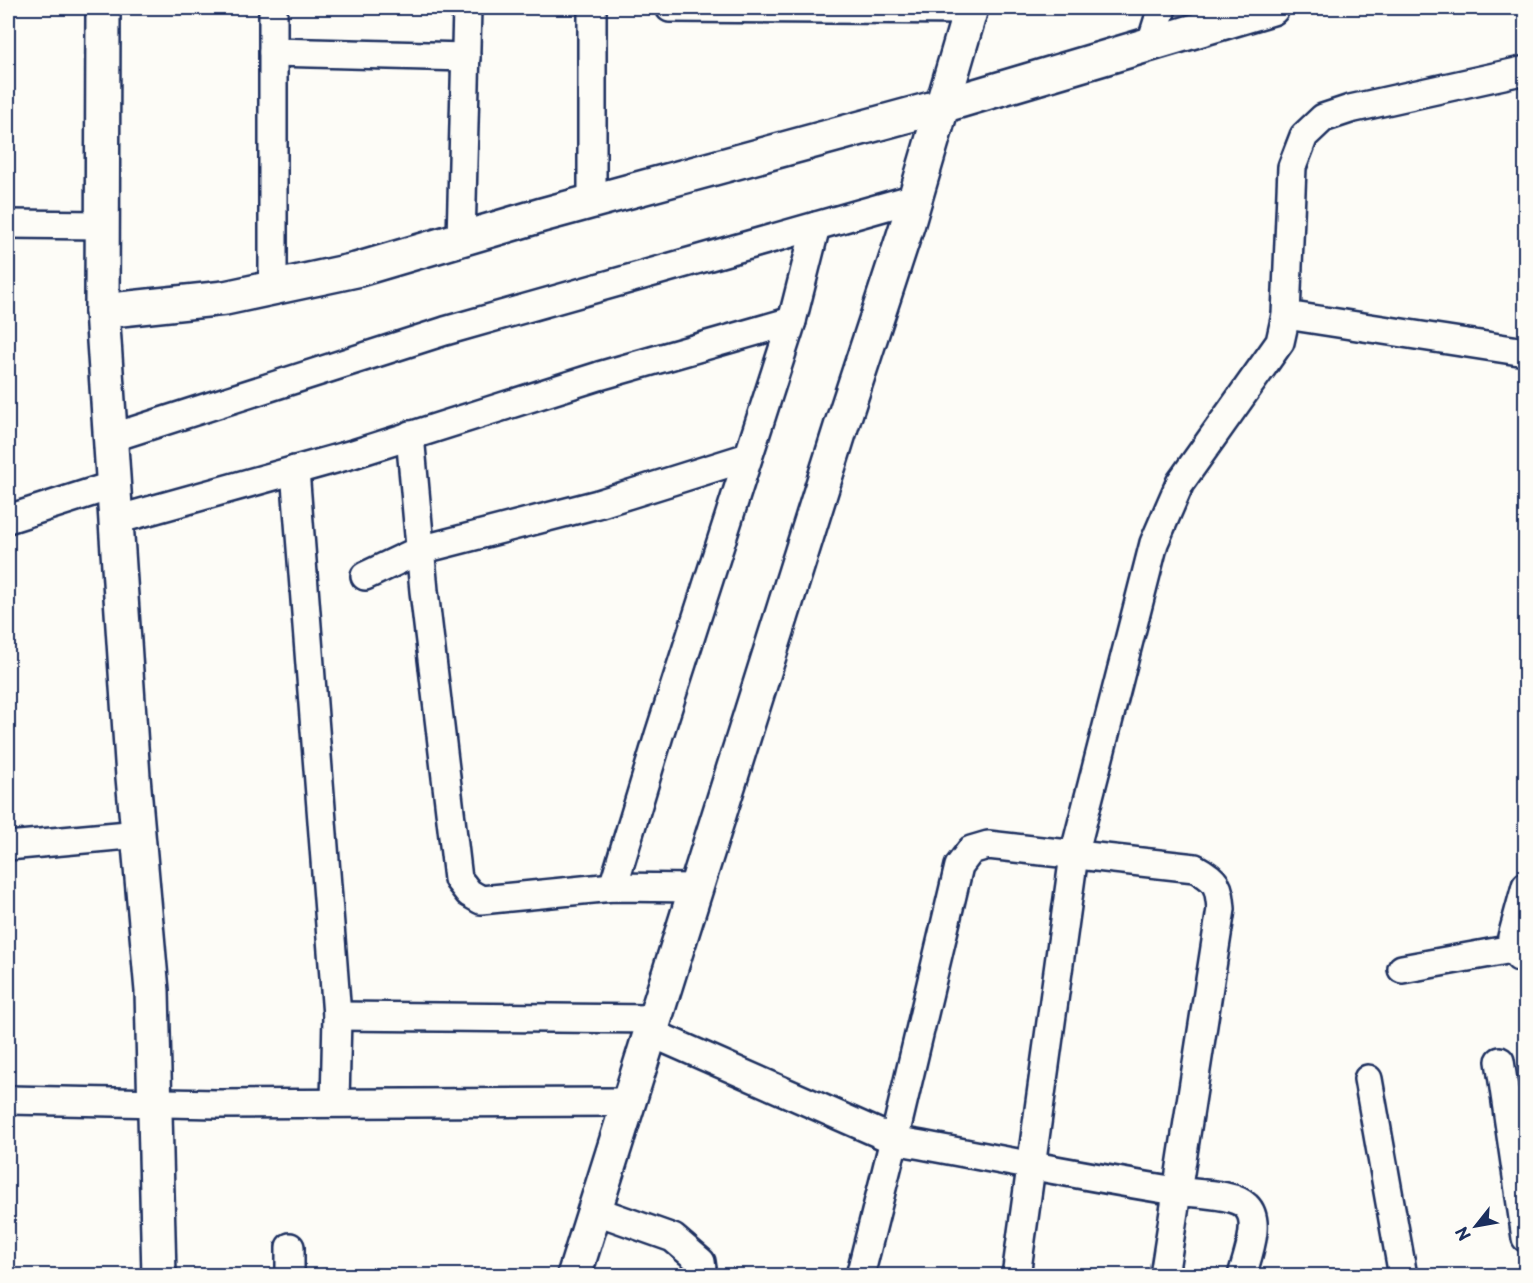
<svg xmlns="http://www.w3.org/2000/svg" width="1533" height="1283" font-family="'Playpen Sans',sans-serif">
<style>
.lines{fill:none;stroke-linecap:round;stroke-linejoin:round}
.street-casing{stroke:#1b2f5e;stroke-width:32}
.secondary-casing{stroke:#1b2f5e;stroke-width:38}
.street{stroke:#fdfcf7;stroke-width:27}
.secondary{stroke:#fdfcf7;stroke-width:33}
</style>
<rect width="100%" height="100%" fill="#fdfcf7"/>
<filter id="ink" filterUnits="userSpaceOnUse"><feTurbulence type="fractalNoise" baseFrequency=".0167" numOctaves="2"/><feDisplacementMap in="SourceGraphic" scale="12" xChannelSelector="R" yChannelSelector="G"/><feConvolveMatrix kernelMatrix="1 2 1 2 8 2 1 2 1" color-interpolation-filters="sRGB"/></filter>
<g filter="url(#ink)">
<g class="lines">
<defs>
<g id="street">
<path d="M273,8V288"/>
<path d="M670,8L970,10"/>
<path d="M1151,43L1162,8"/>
<path d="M273,52L466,57"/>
<path d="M592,201V8"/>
<path d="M8,224L102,225"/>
<path d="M461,239L467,8"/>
<path d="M1286,315L1519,351"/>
<path d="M410,435L424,591L458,879L469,893L481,900L613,887L694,888"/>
<path d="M111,438L445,331L915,198"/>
<path d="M295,470L337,1016L335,1102"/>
<path d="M8,519L114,485"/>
<path d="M116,520L353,454L599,376L792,321"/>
<path d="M365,576L420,550L598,504L748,457"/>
<path d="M8,846L139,834"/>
<path d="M613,887L659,735L792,321L816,226"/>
<path d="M1524,957H1519L1512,949V937L1526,886"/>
<path d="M1402,969L1512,949"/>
<path d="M337,1016L655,1019"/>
<path d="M649,1032L894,1140L959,866L971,850L988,845L1195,868C1217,880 1219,885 1221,909L1164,1276"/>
<path d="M1500,1061L1526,1238"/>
<path d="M1368,1079L1403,1276"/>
<path d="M8,1100L218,1104L627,1102"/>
<path d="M594,1210L673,1238L701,1262L703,1276"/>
<path d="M290,1247V1276"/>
<path d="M860,1276L894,1140C988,1157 1082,1176 1176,1191C1194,1194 1234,1193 1246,1206C1262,1221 1247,1257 1242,1276"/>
<path d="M1016,1276L1074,855L1154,543L1180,483L1280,342L1286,315L1292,167L1304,136L1323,118L1350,109L1526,70"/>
</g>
<g id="secondary">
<path d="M103,8L102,311L133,777L152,991L159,1276"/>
<path d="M102,311L225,298L356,270L542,215L942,106L1272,8"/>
<path d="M574,1276L841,427L908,223L971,8"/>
</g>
</defs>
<use href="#street" class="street-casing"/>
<use href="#secondary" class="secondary-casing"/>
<use href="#street" class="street"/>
<use href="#secondary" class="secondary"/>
</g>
</g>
<rect width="1533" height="1283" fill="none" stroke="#fdfcf7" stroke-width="30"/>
<rect x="15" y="15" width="1503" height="1253" fill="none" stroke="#1b2f5e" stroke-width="2" filter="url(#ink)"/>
<g transform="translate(1476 1226) rotate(239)" stroke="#fdfcf7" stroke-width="4.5" paint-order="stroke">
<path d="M0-4.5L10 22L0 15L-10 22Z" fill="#1b2f5e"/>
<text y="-9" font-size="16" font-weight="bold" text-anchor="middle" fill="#1b2f5e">N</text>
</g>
</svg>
